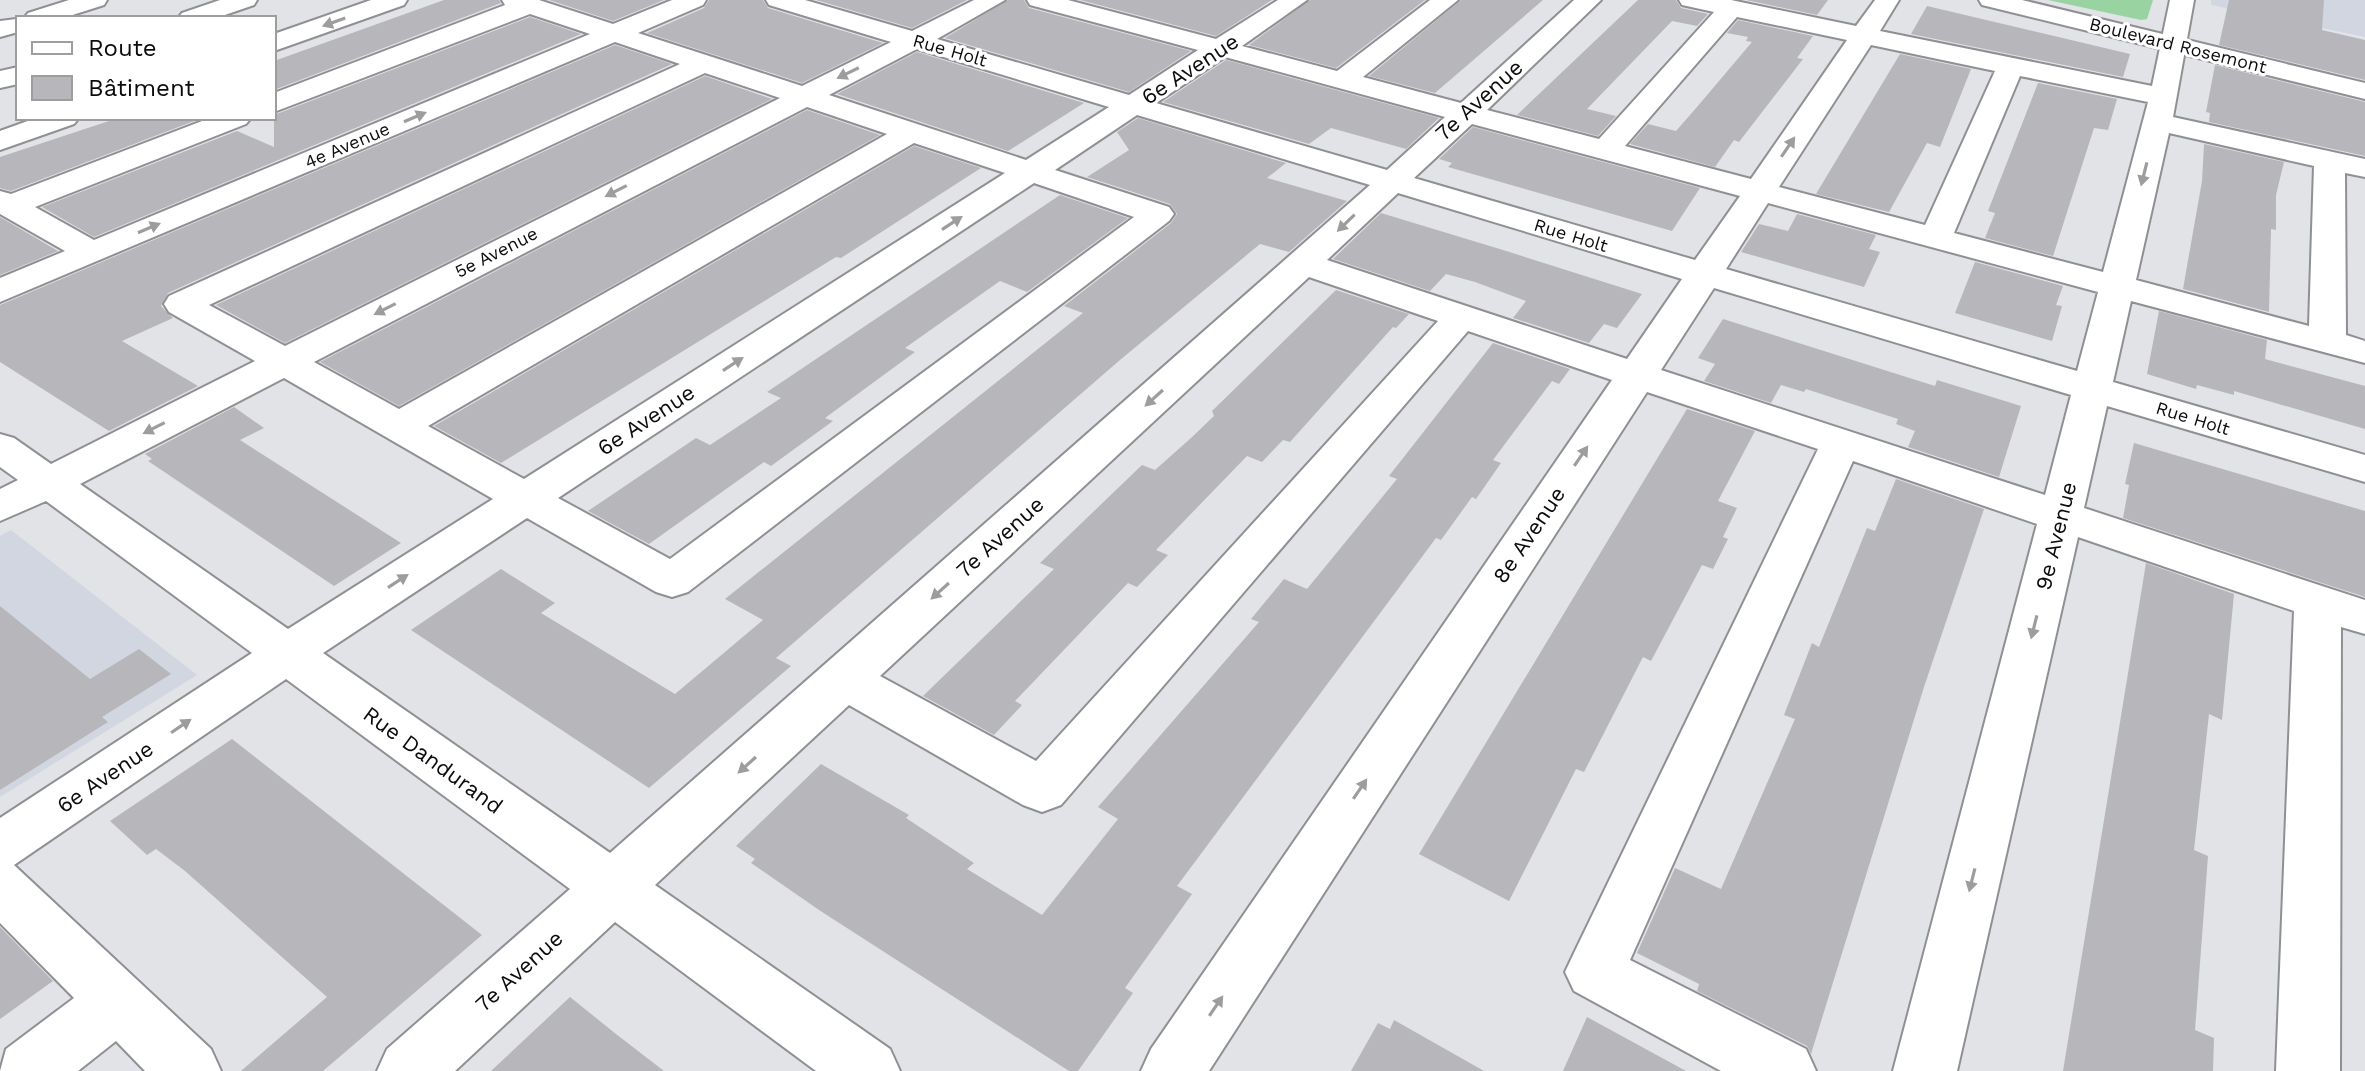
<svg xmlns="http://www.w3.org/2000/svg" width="2365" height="1071" font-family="'Work Sans',sans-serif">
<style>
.built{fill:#d2d6e1}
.green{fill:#9ad3a2}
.building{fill:#b7b7bb}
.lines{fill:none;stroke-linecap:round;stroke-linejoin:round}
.minor-casing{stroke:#8f9094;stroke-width:4}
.major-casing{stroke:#8f9094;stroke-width:4}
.minor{fill:#fff;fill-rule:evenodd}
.major{fill:#fff;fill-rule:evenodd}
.oneway{fill:#9d9d9e}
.labels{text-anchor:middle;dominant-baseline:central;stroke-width:6;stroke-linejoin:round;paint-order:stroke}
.far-street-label{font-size:18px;fill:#0b0b0d;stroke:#fff}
.street-label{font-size:22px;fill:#0b0b0d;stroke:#fff}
</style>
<rect width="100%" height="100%" fill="#e1e3e7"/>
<g class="built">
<path d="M2211,0H2365V37L2211,5Z"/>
<path d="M11,530L197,675L0,797V536Z"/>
</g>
<path class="green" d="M2048,0H2153L2147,19L2141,20Z"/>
<g class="building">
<path d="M444,0H499L501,3L274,90V61Z"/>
<path d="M549,0H664L613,21Z"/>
<path d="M709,0H763L768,8L883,43L802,83L647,33L704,8Z"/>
<path d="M816,0H967L912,28Z"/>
<path d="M1008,0H1024L1029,8L1191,51L1129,92L945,38Z"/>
<path d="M1080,0H1272L1216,36Z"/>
<path d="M1310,0H1425L1336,68L1249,45Z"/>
<path d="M1461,0H1543L1435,93L1369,76Z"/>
<path d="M1638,0H1676L1681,8L1708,14L1697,26L1672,21L1587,109L1616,116L1598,136L1517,115Z"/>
<path d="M1746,0H1828L1817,15Z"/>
<path d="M2229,0H2324L2322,30L2365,40V80L2219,45Z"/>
<path d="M1927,6L2130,54L2123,77L1911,34Z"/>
<path d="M530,17L581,34L94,237L42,207L237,131L274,147V115Z"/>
<path d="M1738,20L1813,36L1797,58L1803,59L1739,142L1734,140L1715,167L1630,144L1648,124L1676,131L1697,107L1752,42L1746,41L1748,37L1727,33Z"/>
<path d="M615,45L672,64L168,293L161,306L173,318L122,341L198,386L109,431L0,362V305Z"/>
<path d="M917,52L1084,103L1008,151L837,94Z"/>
<path d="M1900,54L1971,69L1940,147L1927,143L1889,212L1816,194Z"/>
<path d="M1226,60L1439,118L1406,149L1331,128L1309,144L1163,102Z"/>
<path d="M2215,65L2365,102V156L2209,122L2210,113L2206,112Z"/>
<path d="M705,76L772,99L285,343L216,305Z"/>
<path d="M2038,83L2117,99L2108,130L2094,128L2053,256L1985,238L1995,213L1988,211Z"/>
<path d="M807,110L880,135L399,406L320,362Z"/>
<path d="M118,118H202L11,191L0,188V157Z"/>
<path d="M1138,118L1286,163L1267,178L1347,201L1289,252L1260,244L1120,360L776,658L791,666L649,788L411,630L501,569L555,603L541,613L675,694L763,620L725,599L1083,313L1064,306L1171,223L1177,214L1170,204L1087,177L1129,150L1117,132Z"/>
<path d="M1473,127L1700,188L1672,231L1448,167L1452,163L1439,159Z"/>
<path d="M2204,144L2284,162L2276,195V230L2271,229L2269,312L2183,289L2202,181Z"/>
<path d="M914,146L981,168L841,258L836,257L501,463L434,426Z"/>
<path d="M1060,195L1128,218L1027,292L1000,281L905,348L915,352L825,418L833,421L771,466L764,462L649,544L588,511L696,438L710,445L781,398L767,392Z"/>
<path d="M1381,213L1503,250L1642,294L1617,328L1604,324L1589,343L1513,318L1526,301L1475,282L1446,274L1430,291L1333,259Z"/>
<path d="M1797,214L1876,235L1869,249L1880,252L1864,287L1741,252L1759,224L1788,231Z"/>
<path d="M0,217L58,251L0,275Z"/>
<path d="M1975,262L2063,286L2056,305L2062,306L2052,341L1955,313Z"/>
<path d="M1336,290L1409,314L1396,328L1393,327L1290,442L1283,440L1262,462L1247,456L1156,550L1168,555L1137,587L1128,583L1015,701L1022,705L994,735L923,696L1054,569L1040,563L1142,465L1155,470L1191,438L1214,416L1212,411Z"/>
<path d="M2159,311L2267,340L2265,359L2365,386V429L2234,391V395L2197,385L2196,389L2147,374Z"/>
<path d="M1723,319L1935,386L1937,380L2021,406L1999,477L1908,447L1915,431L1896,424L1898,419L1806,389L1804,392L1781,385L1771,403L1704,381L1715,364L1698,358Z"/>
<path d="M1493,343L1570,369L1559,384L1552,381L1493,460L1501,463L1476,499L1472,497L1441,540L1436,538L1177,886L1192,894L1125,988L1133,993L1078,1071H1069L819,910L751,863L755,859L736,846L821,764L909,815L906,818L974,863L967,869L1042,915L1118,819L1098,807L1259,622L1251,619L1284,579L1307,589L1397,479L1389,476Z"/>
<path d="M234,407L264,428L240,440L401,543L334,586L148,461L152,459L145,454Z"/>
<path d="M1687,409L1755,431L1718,501L1737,508L1723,537L1728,539L1713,569L1702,565L1651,661L1643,657L1584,772L1576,769L1509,901L1419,854Z"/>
<path d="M2134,443L2365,511V597L2123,518L2129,485L2125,484Z"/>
<path d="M1896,479L1984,509L1924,687L1811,1054L1807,1046L1697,991L1699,984L1637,953L1675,868L1721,889L1795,719L1784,715L1812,643L1819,647L1867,528L1875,531Z"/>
<path d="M2146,563L2234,594L2222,720L2209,714L2194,850L2208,856L2195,1030L2214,1038L2213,1071H2063Z"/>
<path d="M0,606L90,679L139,649L171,674L102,717L108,722L0,790Z"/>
<path d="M232,739L482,935L323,1071H241L327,997L185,871L156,849L147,855L110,821Z"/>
<path d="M0,927L53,981L0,1019Z"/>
<path d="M570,997L616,1034L664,1071H491Z"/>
<path d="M1587,1017L1686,1071H1563Z"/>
<path d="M1394,1020L1484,1071H1351L1378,1023L1390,1029Z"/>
</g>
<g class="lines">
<defs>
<g id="minor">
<path d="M69,0H107L104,5L63,18H18V32L0,37V21L24,18L28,13Z"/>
<path d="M220,0H257L254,5L216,18H178L182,13Z"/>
<path d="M371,0H407L404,5L274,51V34Z"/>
<path d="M502,0H539L613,24L672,0H706L703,5L638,33L802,86L891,42L769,5L766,0H805L912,31L974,0H1005L937,39L1129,95L1198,50L1030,5L1027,0H1068L1216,39L1278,0H1307L1242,46L1337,71L1430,0H1458L1363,77L1461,103L1574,0H1601L1487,110L1599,139L1714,12L1682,5L1679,0H1731L1856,26L1875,0H1899L1880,31L2152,86L2170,0H2194L2173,117L2365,159V177L2345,173L2346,335L2365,341V363L2131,301L2113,382L2365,455V482L2107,406L2084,508L2365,600V634L2341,627L2340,1071H2276L2294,611L2078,537L1957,1071H1893L2037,524L1853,461L1630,960L1806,1049L1816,1071H1721L1574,991L1565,972L1574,953L1818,449L1647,392L1209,1071H1141L1151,1049L1612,380L1468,331L1061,805L1042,812L1023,805L849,705L655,885L890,1049L900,1071H816L615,922L455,1071H377L387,1049L570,889L286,679L14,865L211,1049L221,1071H145L116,1041L78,1071H0L6,1049L74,998L0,923V818L252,653L46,501L0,521V489L18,480L0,467V434L14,438L51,464L255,361L169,312L164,304L169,296L680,64L615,42L0,302V278L65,251L0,214V191L11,194L210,118H251L246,124L35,207L94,240L590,34L530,14L274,112V93L505,5ZM1737,17L1847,40L1751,179L1625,146ZM1871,45L1995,71L1925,225L1779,187ZM917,49L1109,107L1026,160L829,95ZM1225,57L1445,117L1387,170L1156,103ZM705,73L780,98L285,346L209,305ZM2020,76L2148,102L2103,272L1954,233ZM807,107L887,134L399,409L314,362ZM1137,115L1370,185L610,853L323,653L527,518L656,592L672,597L688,592L1169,221L1174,214L1169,207L1055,170ZM1472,124L1740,196L1695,260L1414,178ZM2169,133L2314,166L2309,326L2136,280ZM914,143L1005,173L524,479L428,426ZM1034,183L1134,217L670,559L558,498ZM1398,193L1682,279L1627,359L1327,260ZM1768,203L2098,292L2077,371L1726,269ZM1309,277L1438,321L1036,761L880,676ZM1714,288L2071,395L2045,495L1661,370ZM284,378L493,499L288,629L80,484Z"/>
<path d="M18,67V84L0,88V71Z"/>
<path d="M36,118H79L74,124L0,150V131Z"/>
</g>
<path id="major" d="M1979,0H2022L2365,83V99L1982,5Z"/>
</defs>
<use href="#minor" class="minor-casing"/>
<use href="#major" class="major-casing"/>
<use href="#minor" class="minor"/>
<use href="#major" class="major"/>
</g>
<defs><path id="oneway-solid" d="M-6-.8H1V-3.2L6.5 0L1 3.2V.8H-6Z" transform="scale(2)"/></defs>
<g class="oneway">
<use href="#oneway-solid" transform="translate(334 22) rotate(160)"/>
<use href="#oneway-solid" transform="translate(848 73) rotate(154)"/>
<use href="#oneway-solid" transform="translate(415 117) rotate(-23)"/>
<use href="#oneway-solid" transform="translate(1788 147) rotate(-56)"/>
<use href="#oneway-solid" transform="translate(2144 174) rotate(104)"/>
<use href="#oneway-solid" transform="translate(616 191) rotate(153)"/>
<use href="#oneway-solid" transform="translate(952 223) rotate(-33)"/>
<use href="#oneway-solid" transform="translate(1346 223) rotate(136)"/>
<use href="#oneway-solid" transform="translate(149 228) rotate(-23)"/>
<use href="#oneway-solid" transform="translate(385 309) rotate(153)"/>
<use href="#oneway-solid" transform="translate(733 364) rotate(-33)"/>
<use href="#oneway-solid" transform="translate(1154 398) rotate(138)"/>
<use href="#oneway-solid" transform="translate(154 428) rotate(153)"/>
<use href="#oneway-solid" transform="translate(1581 456) rotate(-56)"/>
<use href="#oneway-solid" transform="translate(398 581) rotate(-33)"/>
<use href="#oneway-solid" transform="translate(940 591) rotate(138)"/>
<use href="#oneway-solid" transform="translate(2034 627) rotate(104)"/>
<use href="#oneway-solid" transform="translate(181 726) rotate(-34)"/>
<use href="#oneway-solid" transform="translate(747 765) rotate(138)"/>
<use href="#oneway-solid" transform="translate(1360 789) rotate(-56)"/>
<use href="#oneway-solid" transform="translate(1972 880) rotate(104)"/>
<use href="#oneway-solid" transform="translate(1216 1006) rotate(-56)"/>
</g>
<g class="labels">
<g class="far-street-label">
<text transform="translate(2178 45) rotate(14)">Boulevard Rosemont</text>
<text transform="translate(950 50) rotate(16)">Rue Holt</text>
<text transform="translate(347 145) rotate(-23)">4e Avenue</text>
<text transform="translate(1571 235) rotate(17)">Rue Holt</text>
<text transform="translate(496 252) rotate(-27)">5e Avenue</text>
<text transform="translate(2193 418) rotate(17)">Rue Holt</text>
</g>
<g class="street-label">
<text transform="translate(1190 69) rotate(-33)">6e Avenue</text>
<text transform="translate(1479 100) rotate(-42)">7e Avenue</text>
<text transform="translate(646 420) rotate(-33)">6e Avenue</text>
<text transform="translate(1529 535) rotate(-56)">8e Avenue</text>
<text transform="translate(2056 536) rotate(-76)">9e Avenue</text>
<text transform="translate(1000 537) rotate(-42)">7e Avenue</text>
<text transform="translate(433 760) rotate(36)">Rue Dandurand</text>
<text transform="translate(105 777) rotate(-34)">6e Avenue</text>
<text transform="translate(519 971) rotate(-42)">7e Avenue</text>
</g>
</g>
<rect x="16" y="16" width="260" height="104" fill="#ffffff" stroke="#9d9d9e" stroke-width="2"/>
<rect x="32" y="42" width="40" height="12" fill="#ffffff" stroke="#9d9d9e" stroke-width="2"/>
<text x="88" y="56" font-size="24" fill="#0b0b0d">Route</text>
<rect x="32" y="76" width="40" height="24" fill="#b7b7bb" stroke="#9d9d9e" stroke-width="2"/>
<text x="88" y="96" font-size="24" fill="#0b0b0d">Bâtiment</text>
</svg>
